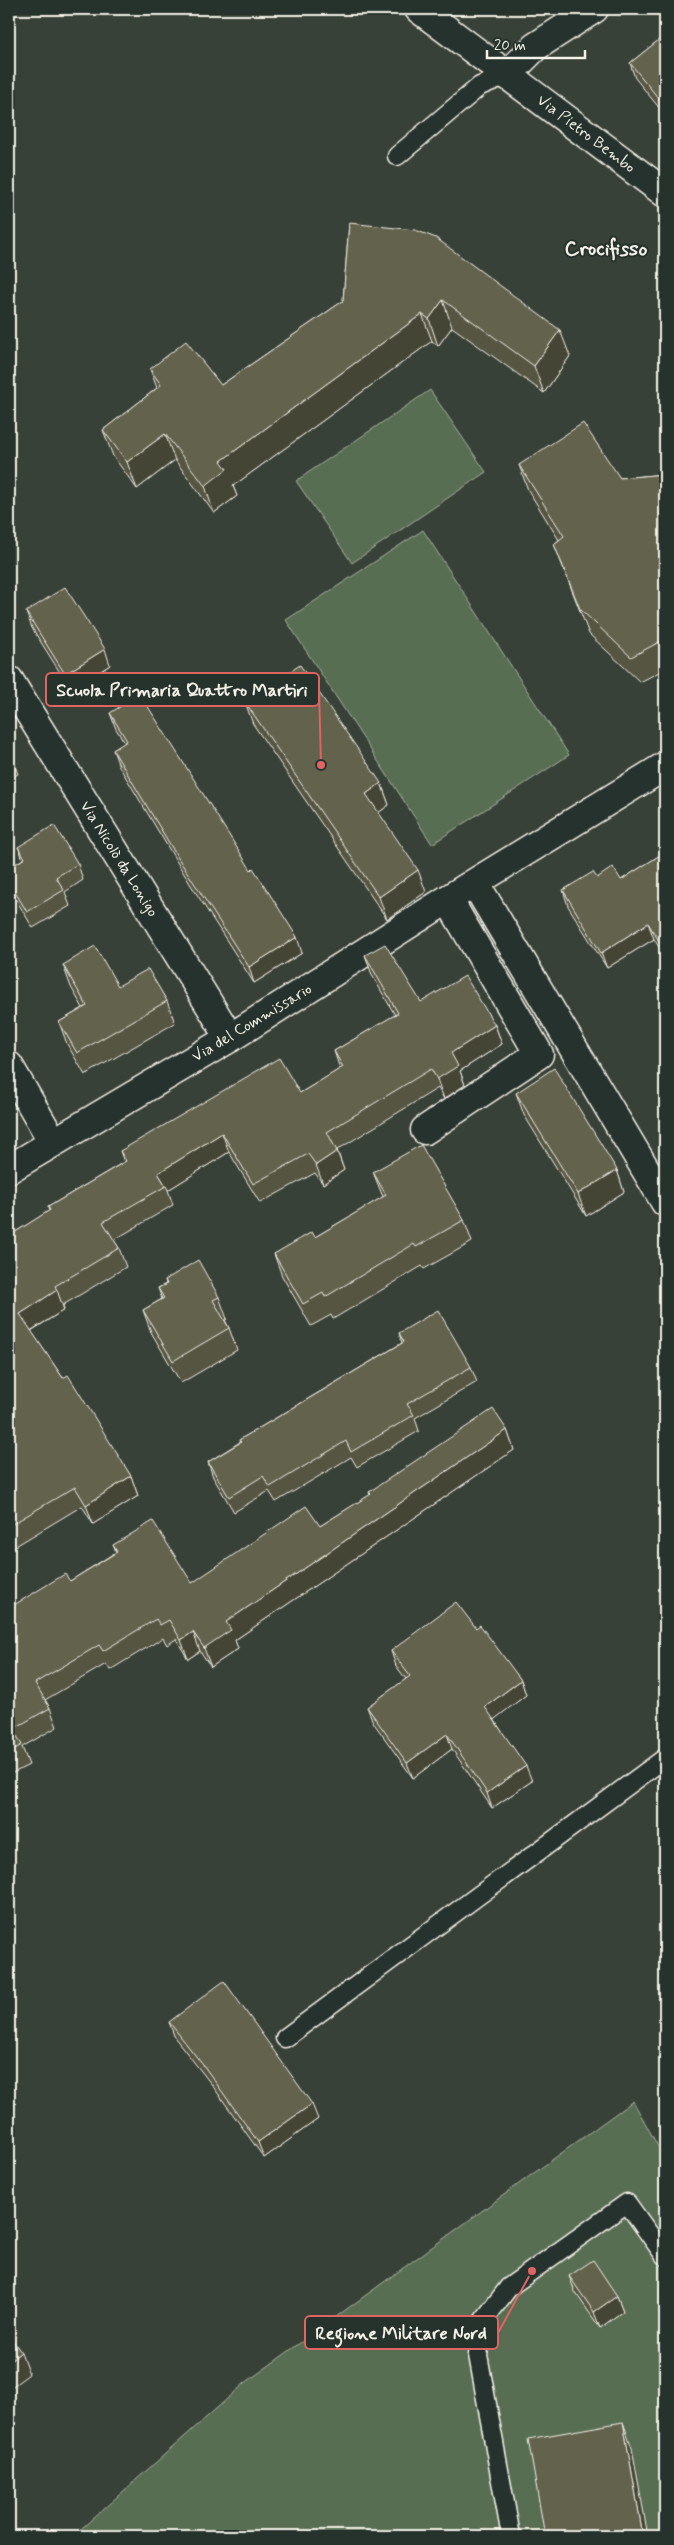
<svg xmlns="http://www.w3.org/2000/svg" width="674" height="2545" font-family="Mynerve,sans-serif">
<style>
.green{fill:#586e53;stroke:#a6b09e}
.lines{fill:none;stroke-linecap:round;stroke-linejoin:round}
.lane-casing{stroke:#f4f1e8;stroke-width:21}
.street-casing{stroke:#f4f1e8;stroke-width:31}
.secondary-casing{stroke:#f4f1e8;stroke-width:31}
.lane{stroke:#26332d;stroke-width:18}
.street{stroke:#26332d;stroke-width:28}
.secondary{stroke:#26332d;stroke-width:28}
.wall{fill:#545442;stroke:#f4f1e8}
.shaded-wall{fill:#454536;stroke:#f4f1e8}
.building{fill:#62624d;stroke:#f4f1e8}
.labels{text-anchor:middle;dominant-baseline:central;stroke-width:4;stroke-linejoin:round;paint-order:stroke}
.street-label{font-size:16px;fill:#f4f1e8;stroke:#26332d}
.district-label{font-size:21px;font-weight:bold;fill:#f4f1e8;stroke:#26332d}
.leader{fill:none;stroke:#df6462;stroke-width:2}
.callout-dot{fill:#df6462;stroke:#26332d;stroke-width:2}
.callout{fill:#26332d;stroke:#df6462;stroke-width:2}
.callout-label{font-size:18px;text-anchor:middle;font-weight:bold;fill:#f4f1e8}
</style>
<rect width="100%" height="100%" fill="#384137"/>
<filter id="ink" filterUnits="userSpaceOnUse"><feTurbulence type="fractalNoise" baseFrequency=".02" numOctaves="2"/><feDisplacementMap in="SourceGraphic" scale="10" xChannelSelector="R" yChannelSelector="G"/><feConvolveMatrix kernelMatrix="1 2 1 2 8 2 1 2 1" color-interpolation-filters="sRGB"/></filter>
<g filter="url(#ink)">
<g class="green">
<path d="M430,390L486,472L352,563L296,481Z"/>
<path d="M423,530L569,755L432,844L286,620Z"/>
<path d="M633,2101L665,2159V2536H73L245,2383Z"/>
</g>
<g class="lines">
<defs>
<g id="lane">
<path d="M397,156L480,86L507,75"/>
<path d="M285,2038L665,1758"/>
<path d="M511,2536L478,2355L483,2321L509,2287L627,2203L665,2256"/>
</g>
<g id="street">
<path d="M507,75L535,47L594,9"/>
<path d="M9,680L230,1038"/>
<path d="M475,883L665,1202"/>
<path d="M9,1066L53,1142"/>
<path d="M425,1130L539,1054L448,899"/>
<path d="M9,1169L230,1038L448,899L665,766"/>
</g>
<path id="secondary" d="M419,9L665,193"/>
</defs>
<use href="#lane" class="lane-casing"/>
<use href="#street" class="street-casing"/>
<use href="#secondary" class="secondary-casing"/>
<use href="#lane" class="lane"/>
<use href="#street" class="street"/>
<use href="#secondary" class="secondary"/>
</g>
<g class="wall">
<path d="M665,35V115L635,78L630,63Z"/>
<path d="M349,223L570,356L544,393L452,327L438,346L432,341L233,486L237,496L214,513L175,460L137,489L113,456L103,430L157,388L150,369L221,385L343,301Z"/>
<path d="M519,465L620,478L665,474V669L640,682L589,634L554,544L559,540L528,490Z"/>
<path d="M26,612L110,665L71,690L32,628Z"/>
<path d="M245,702L381,783L389,805L378,813L426,892L387,919L253,724Z"/>
<path d="M110,713L302,953L254,983L189,882L119,766L113,750L125,743L116,729Z"/>
<path d="M9,752L12,758L18,774L9,779Z"/>
<path d="M18,847L78,864L83,880L65,892L70,906L33,928L9,888V868L23,859Z"/>
<path d="M665,852V957L654,939L607,968L568,906L563,890L597,878L621,880Z"/>
<path d="M365,955L421,1002L495,1025L502,1044L460,1071L465,1085L444,1099L438,1088L337,1150L344,1170L323,1184L315,1173L260,1203L229,1152L168,1190L173,1205L114,1240L119,1248L126,1267L63,1305L64,1310L31,1331L63,1378L131,1476L138,1496L93,1524L82,1506L9,1550V1236L49,1211L48,1207L124,1162L120,1151L300,1093L340,1069L334,1051L395,1015L372,975Z"/>
<path d="M63,965L118,986L167,1001L175,1023L85,1075L67,1044L59,1022L83,1008L71,987Z"/>
<path d="M516,1093L617,1170L624,1192L586,1216L524,1115Z"/>
<path d="M373,1172L464,1220L472,1242L424,1269L422,1266L333,1319L331,1315L311,1326L282,1276L274,1254L315,1237L383,1197Z"/>
<path d="M165,1280L219,1297L227,1319L225,1320L229,1328L237,1350L181,1383L151,1332L143,1310L162,1299L158,1288L166,1284Z"/>
<path d="M399,1333L471,1367L477,1382L415,1418L419,1431L357,1467L351,1457L276,1502L269,1491L234,1512L213,1477L208,1462L240,1442L239,1440L402,1343Z"/>
<path d="M507,1430L514,1450L235,1640L238,1649L211,1667L200,1651L188,1659L176,1639L167,1645L163,1638L110,1670L106,1664L45,1700L50,1708L57,1727L22,1747L29,1765L9,1775V1608L70,1581L116,1552L113,1545L192,1583L320,1526L370,1495L369,1492Z"/>
<path d="M476,1628L521,1680L526,1695L494,1719L532,1781L492,1808L452,1749L413,1778L373,1722L367,1707L406,1679L396,1666L391,1651Z"/>
<path d="M169,2022L318,2119L264,2158L212,2085L175,2038Z"/>
<path d="M569,2276L617,2296L623,2311L600,2328L575,2292Z"/>
</g>
<g class="shaded-wall">
<path d="M665,94V115L659,99Z"/>
<path d="M443,300L452,327L438,346L429,319Z"/>
<path d="M422,314L432,341L233,486L237,496L214,513L205,486L221,461Z"/>
<path d="M560,330L570,356L544,393L534,366Z"/>
<path d="M165,434L175,460L137,489L127,462Z"/>
<path d="M105,649L110,665L71,690L65,674Z"/>
<path d="M381,783L389,805L374,816L366,794Z"/>
<path d="M418,870L426,892L387,919L379,897Z"/>
<path d="M648,923L654,939L607,968L601,953Z"/>
<path d="M297,937L302,953L254,983L249,967Z"/>
<path d="M495,1025L502,1044L460,1071L465,1085L444,1099L437,1079L451,1053Z"/>
<path d="M222,1133L229,1152L168,1190L166,1186L158,1173Z"/>
<path d="M337,1151L344,1170L323,1184L316,1165Z"/>
<path d="M617,1170L624,1192L586,1216L578,1194Z"/>
<path d="M57,1290L64,1310L27,1333L20,1314Z"/>
<path d="M507,1430L514,1450L235,1640L238,1649L211,1667L204,1648L226,1622Z"/>
<path d="M131,1476L138,1496L93,1524L86,1505Z"/>
<path d="M193,1632L200,1651L188,1659L181,1640Z"/>
<path d="M521,1680L526,1695L491,1722L485,1707Z"/>
<path d="M447,1734L452,1749L413,1778L407,1763Z"/>
<path d="M526,1766L532,1781L492,1808L487,1793Z"/>
<path d="M312,2104L318,2119L264,2158L258,2142Z"/>
<path d="M617,2296L623,2311L600,2328L594,2312Z"/>
<path d="M21,2352L29,2374L9,2389V2362Z"/>
<path d="M623,2422L632,2448L648,2536H643Z"/>
</g>
<g class="building">
<path d="M665,35V94L659,99L630,63Z"/>
<path d="M349,223L415,230L436,238L560,330L534,366L443,300L429,319L422,314L221,461L227,469L205,486L165,434L127,462L103,430L161,385L150,369L186,341L221,385L343,301Z"/>
<path d="M583,423L620,478L665,474V639L631,657L580,609L554,544L564,536L519,465Z"/>
<path d="M65,587L105,649L65,674L26,612Z"/>
<path d="M300,665L381,783L366,794L418,870L379,897L245,702Z"/>
<path d="M140,694L251,870L253,868L297,937L249,967L183,866L113,750L127,741L110,713Z"/>
<path d="M9,752L12,758L9,760Z"/>
<path d="M54,825L78,864L56,877L64,890L27,912L9,882V868L25,858L18,847Z"/>
<path d="M665,852V951L648,923L601,953L563,890L593,872L597,878L613,867L621,880Z"/>
<path d="M385,944L421,1002L465,976L495,1025L451,1053L458,1066L437,1079L431,1069L327,1132L337,1151L316,1165L308,1154L253,1184L222,1133L158,1173L166,1186L103,1222L119,1248L55,1286L57,1290L20,1314L63,1378L68,1375L131,1476L86,1505L75,1487L9,1526V1384L12,1382L9,1377V1236L50,1210L48,1207L126,1161L120,1151L279,1058L300,1093L343,1067L334,1051L398,1013L365,955Z"/>
<path d="M95,946L118,986L148,969L167,1001L77,1053L59,1022L87,1006L63,965Z"/>
<path d="M554,1068L617,1170L578,1194L516,1093Z"/>
<path d="M421,1145L464,1220L416,1247L414,1244L325,1297L323,1293L303,1304L274,1254L312,1232L315,1237L386,1195L373,1172Z"/>
<path d="M198,1260L219,1297L213,1300L229,1328L173,1361L143,1310L164,1298L158,1288L167,1284L165,1280Z"/>
<path d="M438,1310L471,1367L407,1404L414,1415L351,1452L346,1441L270,1487L263,1476L229,1497L208,1462L241,1442L239,1440L404,1342L399,1333Z"/>
<path d="M493,1409L507,1430L226,1622L231,1630L204,1648L193,1632L181,1640L169,1620L160,1625L156,1619L103,1651L99,1645L35,1683L50,1708L13,1729L22,1745L9,1752V1608L65,1574L70,1581L117,1552L113,1545L153,1521L192,1583L306,1506L320,1526L371,1494L369,1492Z"/>
<path d="M456,1602L476,1628L480,1625L521,1680L485,1707L526,1766L487,1793L447,1734L407,1763L367,1707L410,1676L391,1651Z"/>
<path d="M224,1981L312,2104L258,2142L206,2069L169,2022Z"/>
<path d="M593,2260L617,2296L594,2312L569,2276Z"/>
<path d="M9,2335L21,2352L9,2362Z"/>
<path d="M623,2422L643,2536H545L528,2439Z"/>
</g>
</g>
<g class="labels">
<g class="street-label">
<text transform="translate(586 134) rotate(37)">Via Pietro Bembo</text>
<text transform="translate(119 859) rotate(58)">Via Nicolò da Lonigo</text>
<text transform="translate(252 1023) rotate(-31)">Via del Commissario</text>
</g>
<g class="district-label">
<text x="606" y="249">Crocifisso</text>
</g>
</g>
<path class="leader" d="M321 765L319 689M532 2271L498 2333"/>
<g class="callout-dot">
<circle cx="321" cy="765" r="5"/>
<circle cx="532" cy="2271" r="5"/>
</g>
<g class="callout">
<rect x="46" y="673" width="273" height="33" rx="5"/>
<rect x="305" y="2316" width="193" height="33" rx="5"/>
</g>
<g class="callout-label">
<text x="182" y="696">Scuola Primaria Quattro Martiri</text>
<text x="401" y="2339">Regione Militare Nord</text>
</g>
<rect width="674" height="2545" fill="none" stroke="#26332d" stroke-width="30"/>
<rect x="15" y="15" width="644" height="2515" fill="none" stroke="#f4f1e8" stroke-width="2" filter="url(#ink)"/>
<path d="M487 50v8h98v-8" fill="none" stroke="#f4f1e8" stroke-width="2.5"/>
<text x="494" y="50" font-size="15" fill="#f4f1e8" stroke="#26332d" stroke-width="4" paint-order="stroke">20 m</text>
</svg>
